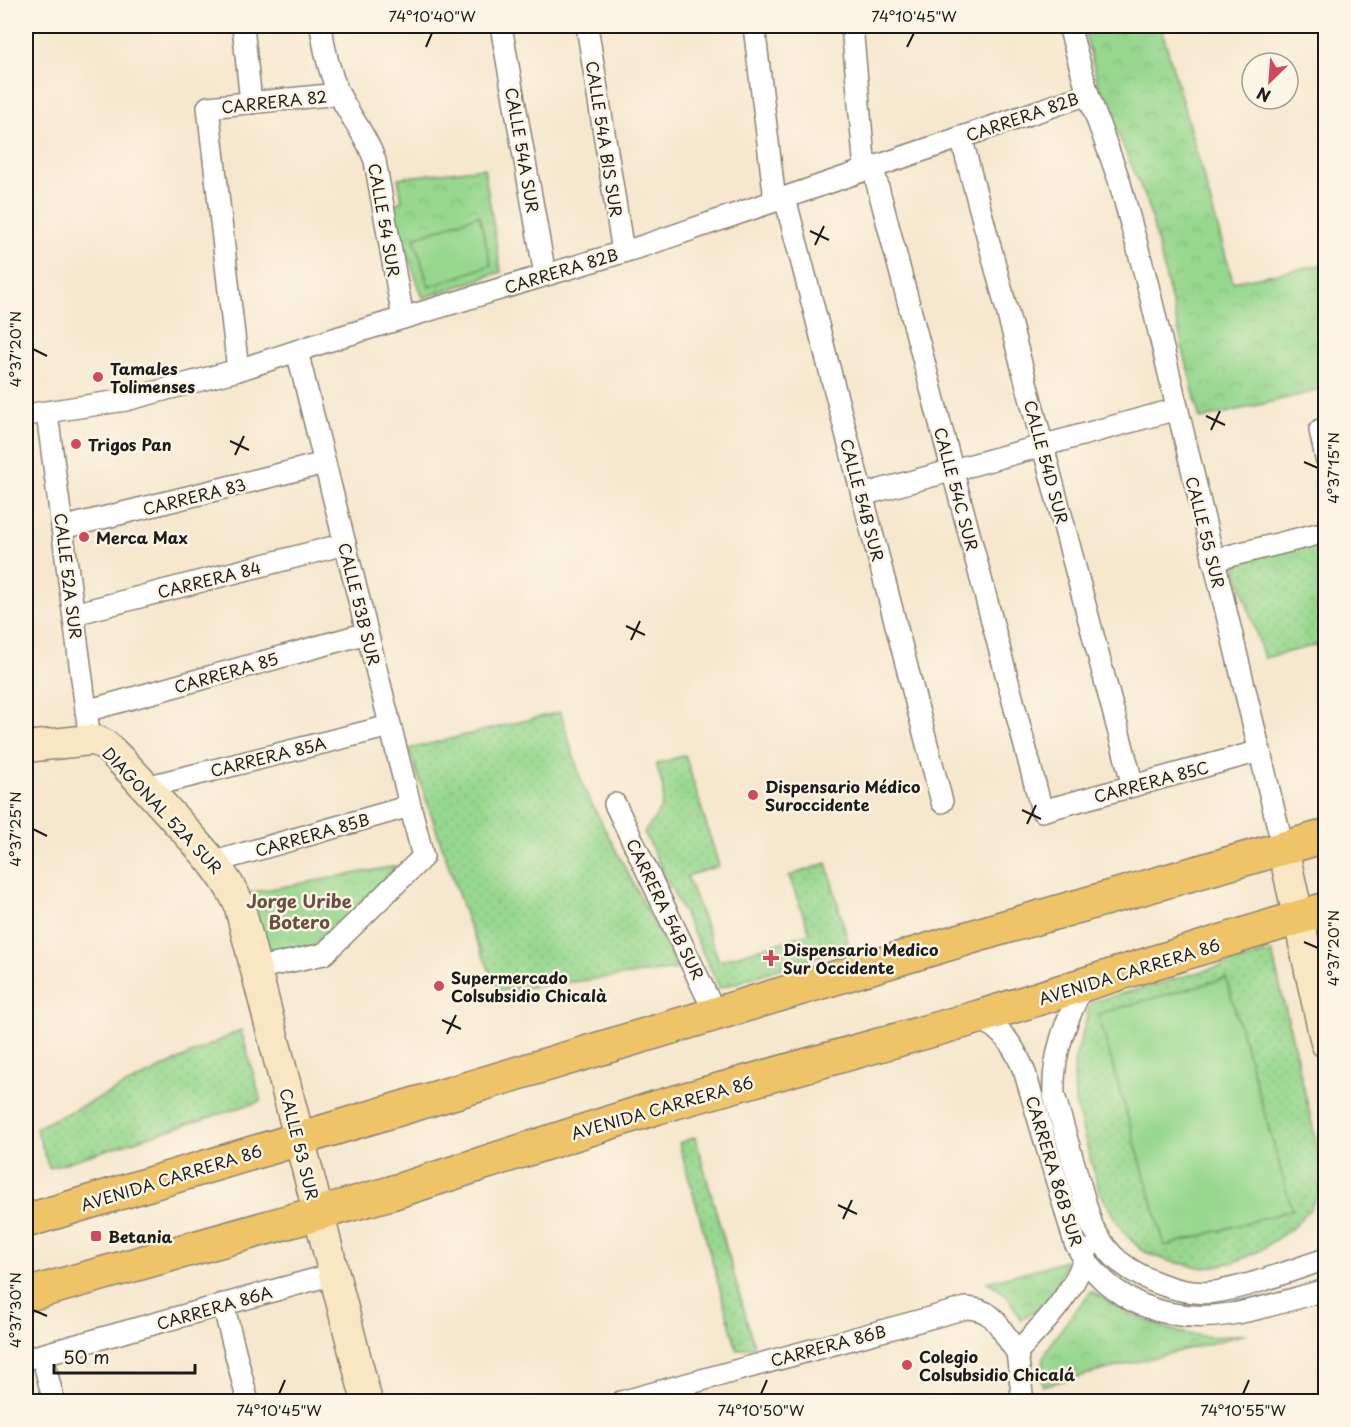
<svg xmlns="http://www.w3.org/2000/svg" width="1351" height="1427" font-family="'Playpen Sans',sans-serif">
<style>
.grass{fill:url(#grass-dots);stroke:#5a7a55;stroke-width:1.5}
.park{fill:url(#park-crowns);stroke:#5a7a55;stroke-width:1.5}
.garden{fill:#97d78e;stroke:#5a7a55;stroke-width:1.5}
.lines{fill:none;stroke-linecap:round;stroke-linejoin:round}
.street-casing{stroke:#898275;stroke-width:24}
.secondary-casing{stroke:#898275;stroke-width:33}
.primary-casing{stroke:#898275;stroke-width:36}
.street{stroke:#fff;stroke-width:21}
.secondary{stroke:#f9e7c3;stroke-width:30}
.primary{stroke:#efc469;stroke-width:33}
.ticks{fill:none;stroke:#1c1c1c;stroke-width:2}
.poi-dot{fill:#d1495b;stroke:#fcf5e5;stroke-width:2}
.labels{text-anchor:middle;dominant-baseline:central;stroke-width:5;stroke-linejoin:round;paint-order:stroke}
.street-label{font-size:16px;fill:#1c1c1c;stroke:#fcf5e5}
.poi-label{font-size:16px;font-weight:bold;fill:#1c1c1c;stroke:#fcf5e5;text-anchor:start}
.neighbourhood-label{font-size:18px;font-weight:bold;fill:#694e42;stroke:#fcf5e5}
.neatline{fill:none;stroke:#1c1c1c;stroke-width:2}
.ticks-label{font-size:15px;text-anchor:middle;fill:#1c1c1c}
</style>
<defs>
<pattern id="grass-dots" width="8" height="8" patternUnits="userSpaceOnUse" patternTransform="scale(1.5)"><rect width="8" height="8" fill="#97d78e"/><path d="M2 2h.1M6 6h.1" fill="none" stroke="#82b87a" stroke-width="1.8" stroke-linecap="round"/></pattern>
<pattern id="park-crowns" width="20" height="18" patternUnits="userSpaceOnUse" patternTransform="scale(1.5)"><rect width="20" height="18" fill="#97d78e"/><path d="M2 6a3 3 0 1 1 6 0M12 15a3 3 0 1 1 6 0" fill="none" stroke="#82b87a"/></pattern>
</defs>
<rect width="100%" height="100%" fill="#fcf5e5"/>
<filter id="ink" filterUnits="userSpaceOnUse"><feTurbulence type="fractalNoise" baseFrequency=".0167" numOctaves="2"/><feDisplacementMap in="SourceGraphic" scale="12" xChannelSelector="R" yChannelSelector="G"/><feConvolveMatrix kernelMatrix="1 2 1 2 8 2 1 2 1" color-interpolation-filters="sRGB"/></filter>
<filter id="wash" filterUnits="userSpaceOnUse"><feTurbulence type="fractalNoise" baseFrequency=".008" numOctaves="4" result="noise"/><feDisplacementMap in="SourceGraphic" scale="24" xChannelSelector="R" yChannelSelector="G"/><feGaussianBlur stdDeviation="1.35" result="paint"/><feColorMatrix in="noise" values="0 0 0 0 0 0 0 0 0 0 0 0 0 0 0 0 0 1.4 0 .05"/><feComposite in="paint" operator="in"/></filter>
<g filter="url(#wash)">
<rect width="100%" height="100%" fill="#f6e7ce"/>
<g class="grass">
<path d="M1325,540V643L1264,658L1234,563Z"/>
<path d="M560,712L584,789L678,969L499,991L468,923L409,749Z"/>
<path d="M685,755L719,866L687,876L719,961L810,933L789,876L827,863L849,946L720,988L644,832C667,805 667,797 656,764Z"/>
<path d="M1272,952L1325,1179L1310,1209L1291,1229L1259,1251L1235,1262L1204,1268L1168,1261L1141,1250L1123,1231L1099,1191L1075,1102L1074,1063L1091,1002Z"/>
<path d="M241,1030L261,1101L49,1168L36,1128Z"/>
<path d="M695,1137L754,1346L737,1350L679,1143Z"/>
</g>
<g class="park">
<path d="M1083,26H1161L1233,282L1325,264V389L1200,419L1148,204L1100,91Z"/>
<path d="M484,168L501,272L423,298L390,206L402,201L398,178Z"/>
<path d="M397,866L328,937L307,951L266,959L248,893Z"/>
<path d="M1066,1261C1052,1297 1054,1300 1020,1320C1013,1301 1005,1291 987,1282Z"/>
<path d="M1091,1291C1125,1313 1162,1332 1203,1336C1217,1338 1232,1335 1246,1334L1042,1386L1043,1358L1055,1337Z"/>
</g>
<g class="garden">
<path d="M479,215L491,265L429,287L414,238Z"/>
<path d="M1226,978L1292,1210L1165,1246L1098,1014Z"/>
</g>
</g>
<g filter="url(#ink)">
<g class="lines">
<defs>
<g id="street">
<path d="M243,26L251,103"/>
<path d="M321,26C324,49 329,72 339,94C350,117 367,136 375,161L403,318"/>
<path d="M501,26L545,275"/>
<path d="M587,26L623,252"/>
<path d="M754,26L775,201"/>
<path d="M852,26L865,170"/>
<path d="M1069,26L1088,94L1119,180L1147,282L1283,848"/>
<path d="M961,137L1133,786"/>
<path d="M873,168L1042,811L1260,751"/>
<path d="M785,198L942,802"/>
<path d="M238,370L208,107L339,94"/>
<path d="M47,413L90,740"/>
<path d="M26,415L126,400L238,370L340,337L643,246L1088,94"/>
<path d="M1326,429L1320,430L1326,458"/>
<path d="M862,495L1177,409"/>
<path d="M62,528L325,463"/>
<path d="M1213,560L1326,532"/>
<path d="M74,614L345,544"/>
<path d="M86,711L367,633"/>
<path d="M146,787L390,726"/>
<path d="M615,804L716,1015"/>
<path d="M214,862L410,806"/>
<path d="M255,969L324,954L423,857L297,351"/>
<path d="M1083,985C1066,1022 1052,1054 1054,1095L1092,1226C1100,1239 1108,1253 1120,1262C1144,1281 1184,1296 1215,1292C1252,1286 1289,1271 1326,1259"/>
<path d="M979,1017C1005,1033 1014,1045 1025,1073L1075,1243C1107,1302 1166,1324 1231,1314C1263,1309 1295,1298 1326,1290"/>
<path d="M223,1304L248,1402"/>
<path d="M1017,1352C1046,1322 1076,1291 1087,1250"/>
<path d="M1017,1352L1023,1402"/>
<path d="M42,1355L54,1402"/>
<path d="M26,1359L334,1274"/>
<path d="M621,1402L966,1308C998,1309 999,1330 1017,1352"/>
</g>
<g id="secondary">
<path d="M26,747L90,740L97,741L105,745C129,767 150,792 172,816C197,844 223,870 239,904L367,1402"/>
<path d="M1283,848L1326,1043"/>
</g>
<g id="primary">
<path d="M26,1221L998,929L1326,836"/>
<path d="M26,1295L391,1193L658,1107L979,1017L1326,909"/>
</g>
</defs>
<use href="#street" class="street-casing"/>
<use href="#secondary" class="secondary-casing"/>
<use href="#primary" class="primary-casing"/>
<use href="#street" class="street"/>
<use href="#secondary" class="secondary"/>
<use href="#primary" class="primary"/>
</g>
</g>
<path class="ticks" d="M426,47L432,33M907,47L914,33M810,231L829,240M815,245L824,226M33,349L47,356M1206,416L1225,425M1211,430L1220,411M230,441L249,450M235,455L244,436M1304,462L1318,468M626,626L645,635M631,640L640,621M1022,810L1041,819M1027,824L1036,805M33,829L47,836M1304,942L1318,948M442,1020L461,1029M447,1034L456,1015M838,1205L857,1214M843,1219L852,1200M33,1310L47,1316M279,1394L285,1380M761,1394L767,1380M1243,1394L1249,1380"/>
<g class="poi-dot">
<circle cx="98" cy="377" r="6"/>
<circle cx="76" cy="444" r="6"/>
<circle cx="84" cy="537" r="6"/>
<circle cx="753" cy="795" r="6"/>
<path d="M768 949h6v6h6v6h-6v6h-6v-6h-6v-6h6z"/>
<circle cx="439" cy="986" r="6"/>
<rect x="90" y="1230" width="12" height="12" rx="3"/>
<circle cx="907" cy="1365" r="6"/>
</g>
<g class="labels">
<g class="street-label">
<text transform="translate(274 101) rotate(-6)">CARRERA 82</text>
<text transform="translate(1022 116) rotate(-19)">CARRERA 82B</text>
<text transform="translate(605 139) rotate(81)">CALLE 54A BIS SUR</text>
<text transform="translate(523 150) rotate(80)">CALLE 54A SUR</text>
<text transform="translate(385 220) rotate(80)">CALLE 54 SUR</text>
<text transform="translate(561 270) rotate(-17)">CARRERA 82B</text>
<text transform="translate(1047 462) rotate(75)">CALLE 54D SUR</text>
<text transform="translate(957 489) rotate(75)">CALLE 54C SUR</text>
<text transform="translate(194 496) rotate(-14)">CARRERA 83</text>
<text transform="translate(863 500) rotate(75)">CALLE 54B SUR</text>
<text transform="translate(1206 532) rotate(76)">CALLE 55 SUR</text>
<text transform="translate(69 576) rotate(83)">CALLE 52A SUR</text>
<text transform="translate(209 579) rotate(-14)">CARRERA 84</text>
<text transform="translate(360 604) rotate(76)">CALLE 53B SUR</text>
<text transform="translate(226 672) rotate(-16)">CARRERA 85</text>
<text transform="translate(268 756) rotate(-14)">CARRERA 85A</text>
<text transform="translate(1151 781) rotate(-15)">CARRERA 85C</text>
<text transform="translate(163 810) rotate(47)">DIAGONAL 52A SUR</text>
<text transform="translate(312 834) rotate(-16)">CARRERA 85B</text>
<text transform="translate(666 909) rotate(64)">CARRERA 54B SUR</text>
<text transform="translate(1129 971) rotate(-17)">AVENIDA CARRERA 86</text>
<text transform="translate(662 1107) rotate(-16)">AVENIDA CARRERA 86</text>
<text transform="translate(300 1144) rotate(76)">CALLE 53 SUR</text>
<text transform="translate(1055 1171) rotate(73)">CARRERA 86B SUR</text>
<text transform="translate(171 1177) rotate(-17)">AVENIDA CARRERA 86</text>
<text transform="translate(214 1307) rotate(-16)">CARRERA 86A</text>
<text transform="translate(828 1345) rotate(-15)">CARRERA 86B</text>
</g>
<g class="poi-label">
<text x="110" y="368">Tamales<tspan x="110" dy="18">Tolimenses</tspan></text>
<text x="88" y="444">Trigos Pan</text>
<text x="96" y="537">Merca Max</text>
<text x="765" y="786">Dispensario Médico<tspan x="765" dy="18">Suroccidente</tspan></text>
<text x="783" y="949">Dispensario Medico<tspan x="783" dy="18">Sur Occidente</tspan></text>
<text x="451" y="977">Supermercado<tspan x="451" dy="18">Colsubsidio Chicalà</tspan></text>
<text x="108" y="1236">Betania</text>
<text x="919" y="1356">Colegio<tspan x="919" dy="18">Colsubsidio Chicalá</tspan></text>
</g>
<g class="neighbourhood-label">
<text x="299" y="900">Jorge Uribe<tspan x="299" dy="21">Botero</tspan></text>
</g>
</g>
<rect width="1351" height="1427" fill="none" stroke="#fcf5e5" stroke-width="66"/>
<g transform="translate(1270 81) rotate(205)"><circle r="28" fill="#fcf5e5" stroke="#a29e95" stroke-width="1.5"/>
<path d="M0-4.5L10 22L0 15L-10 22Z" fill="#d1495b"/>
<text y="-9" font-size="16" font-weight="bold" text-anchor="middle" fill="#1c1c1c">N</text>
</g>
<path d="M54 1364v9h141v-9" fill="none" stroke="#1c1c1c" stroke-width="3"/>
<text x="63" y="1364" font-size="18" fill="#1c1c1c" stroke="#fcf5e5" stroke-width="4.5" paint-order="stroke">50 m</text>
<rect x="33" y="33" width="1285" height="1361" class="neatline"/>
<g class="ticks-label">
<text x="432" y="22">74°10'40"W</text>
<text x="914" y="22">74°10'45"W</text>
<text transform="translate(16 349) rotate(-90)" y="5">4°37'20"N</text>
<text transform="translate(1334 468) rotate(-90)" y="5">4°37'15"N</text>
<text transform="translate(16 829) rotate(-90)" y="5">4°37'25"N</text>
<text transform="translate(1334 948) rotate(-90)" y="5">4°37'20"N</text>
<text transform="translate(16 1310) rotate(-90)" y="5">4°37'30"N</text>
<text x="279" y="1416">74°10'45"W</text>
<text x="761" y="1416">74°10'50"W</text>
<text x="1243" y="1416">74°10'55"W</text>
</g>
</svg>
